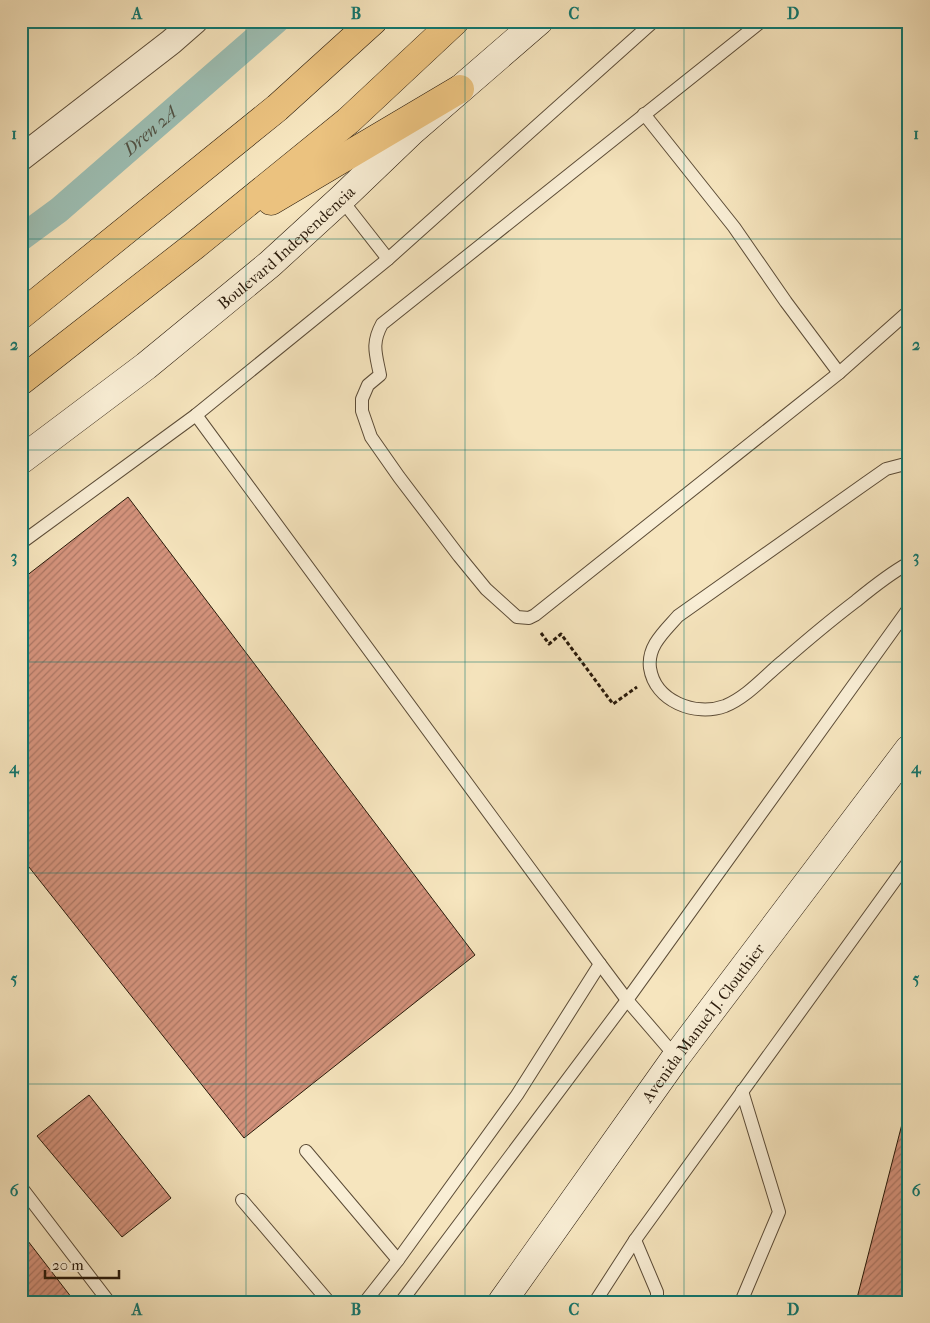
<svg xmlns="http://www.w3.org/2000/svg" width="930" height="1323" font-family="'IM FELL French Canon',serif">
<style>
.lines{fill:none;stroke-linecap:round;stroke-linejoin:round}
.canal{stroke:#9dbfb4;stroke-width:26}
.building{fill:url(#building-hatch);stroke:#28190a}
.service-casing{stroke:#5c4c37;stroke-width:14}
.minor-casing{stroke:#5c4c37;stroke-width:27}
.secondary-casing{stroke:#28190a;stroke-width:29}
.trunk-casing{stroke:#28190a;stroke-width:29}
.path{stroke:#28190a;stroke-width:3;stroke-dasharray:4 2.5;stroke-linecap:butt}
.service{stroke:#f9eed5;stroke-width:12}
.minor{stroke:#f9eed5;stroke-width:25}
.secondary{stroke:#f9eed5;stroke-width:28}
.trunk{stroke:#ebc27f;stroke-width:28}
.grid{fill:none;stroke:#0f766e;stroke-width:1;stroke-opacity:0.55}
.labels{text-anchor:middle;dominant-baseline:central;stroke-width:4;stroke-linejoin:round;paint-order:stroke}
.street-label{font-size:16px;fill:#28190a;stroke:#f9eed5}
.water-label{font-size:18px;font-style:italic;fill:#515346;stroke:#f9eed5}
.neatline{fill:none;stroke:#0f766e;stroke-width:2}
.grid-label{font-size:16px;text-anchor:middle;font-weight:bold;fill:#0f766e}
</style>
<defs>
<pattern id="building-hatch" width="6" height="6" patternUnits="userSpaceOnUse" patternTransform="scale(1.25)"><rect width="6" height="6" fill="#d3927b"/><path d="M-1 1l2-2M0 6l6-6M5 7l2-2" fill="none" stroke="#ab7663"/></pattern>
</defs>
<rect width="100%" height="100%" fill="#f6e5be"/>
<filter id="stains"><feTurbulence type="fractalNoise" baseFrequency=".004" numOctaves="4"/><feColorMatrix values="0 0 0 0 .2 0 0 0 0 .09 0 0 0 0 .02 0 0 0 .5 -.17"/></filter>
<radialGradient id="worn" r=".72"><stop offset=".6" stop-color="#630" stop-opacity="0"/><stop offset="1" stop-color="#630" stop-opacity=".3"/></radialGradient>
<g class="lines">
<path class="canal" id="s1" d="M21,238L59,210L276,21"/>
</g>
<g class="building">
<path d="M128,497L475,955L244,1138L21,857V580Z"/>
<path d="M89,1095L171,1198L122,1237L37,1136Z"/>
<path d="M909,1097V1302H856Z"/>
<path d="M21,1232L75,1302H21Z"/>
</g>
<g class="lines">
<defs>
<g id="service">
<path d="M762,21L382,324C371,344 376,354 380,375L368,385L362,399V411L371,437L399,477L459,556L486,589L517,617L529,618L535,615L839,373L909,311"/>
<path d="M644,114L734,227L786,302L839,373"/>
<path d="M341,199L388,259"/>
<path d="M196,415L600,964L627,1000L676,1057"/>
<path d="M909,463L886,469L866,483L678,616C665,631 647,646 650,668C655,701 695,717 725,706C747,697 765,676 782,662C806,641 831,620 856,601C873,587 889,574 909,563"/>
<path d="M21,543L196,415L388,259L654,21"/>
<path d="M306,1151L398,1260"/>
<path d="M21,1187L109,1302"/>
<path d="M242,1200L329,1302"/>
<path d="M635,1240L657,1292V1302"/>
<path d="M365,1302L398,1260L517,1095L600,964"/>
<path d="M401,1302L627,1000L909,608"/>
<path d="M595,1302L635,1240L909,861"/>
<path d="M741,1302L779,1212L742,1091"/>
</g>
<path id="minor" d="M21,158L171,42L195,21"/>
<g id="secondary">
<path id="s2" d="M21,460L146,366L270,264L341,199L412,131L539,21"/>
<path id="s3" d="M502,1302L676,1057L909,749"/>
</g>
<g id="trunk">
<path d="M271,201L460,89"/>
<path d="M21,315L277,108L373,21"/>
<path d="M21,381L194,246L348,121L455,21"/>
</g>
</defs>
<use href="#service" class="service-casing"/>
<use href="#minor" class="minor-casing"/>
<use href="#secondary" class="secondary-casing"/>
<use href="#trunk" class="trunk-casing"/>
<g class="path">
<path d="M903,341L909,349"/>
<path d="M541,633L549,644L561,634L613,704L637,687"/>
</g>
<use href="#service" class="service"/>
<use href="#minor" class="minor"/>
<use href="#secondary" class="secondary"/>
<use href="#trunk" class="trunk"/>
</g>
<path class="grid" d="M246,21V1302M465,21V1302M684,21V1302M21,239H909M21,450H909M21,662H909M21,873H909M21,1084H909"/>
<g class="labels">
<g class="street-label">
<text stroke="none"><textPath href="#s2" startOffset="340">Boulevard Independencia</textPath></text>
<text stroke="none"><textPath href="#s3" startOffset="344">Avenida Manuel J. Clouthier</textPath></text>
</g>
<g class="water-label">
<text stroke="none"><textPath href="#s1" startOffset="168">Dren 2A</textPath></text>
</g>
</g>
<rect width="930" height="1323" fill="none" stroke="#f6e5be" stroke-width="55"/>
<path d="M45 1270v8h74v-8" fill="none" stroke="#28190a" stroke-width="2.5"/>
<text x="52" y="1270" font-size="15" fill="#28190a" stroke="#f9eed5" stroke-width="4" paint-order="stroke">20 m</text>
<rect x="28" y="28" width="874" height="1268" class="neatline"/>
<g class="grid-label">
<text x="137" y="19">A</text>
<text x="356" y="19">B</text>
<text x="574" y="19">C</text>
<text x="793" y="19">D</text>
<text x="14" y="139">1</text>
<text x="916" y="139">1</text>
<text x="14" y="350">2</text>
<text x="916" y="350">2</text>
<text x="14" y="562">3</text>
<text x="916" y="562">3</text>
<text x="14" y="773">4</text>
<text x="916" y="773">4</text>
<text x="14" y="984">5</text>
<text x="916" y="984">5</text>
<text x="14" y="1196">6</text>
<text x="916" y="1196">6</text>
<text x="137" y="1315">A</text>
<text x="356" y="1315">B</text>
<text x="574" y="1315">C</text>
<text x="793" y="1315">D</text>
</g>
<rect width="100%" height="100%" filter="url(#stains)"/>
<rect width="100%" height="100%" fill="url(#worn)"/>
</svg>
